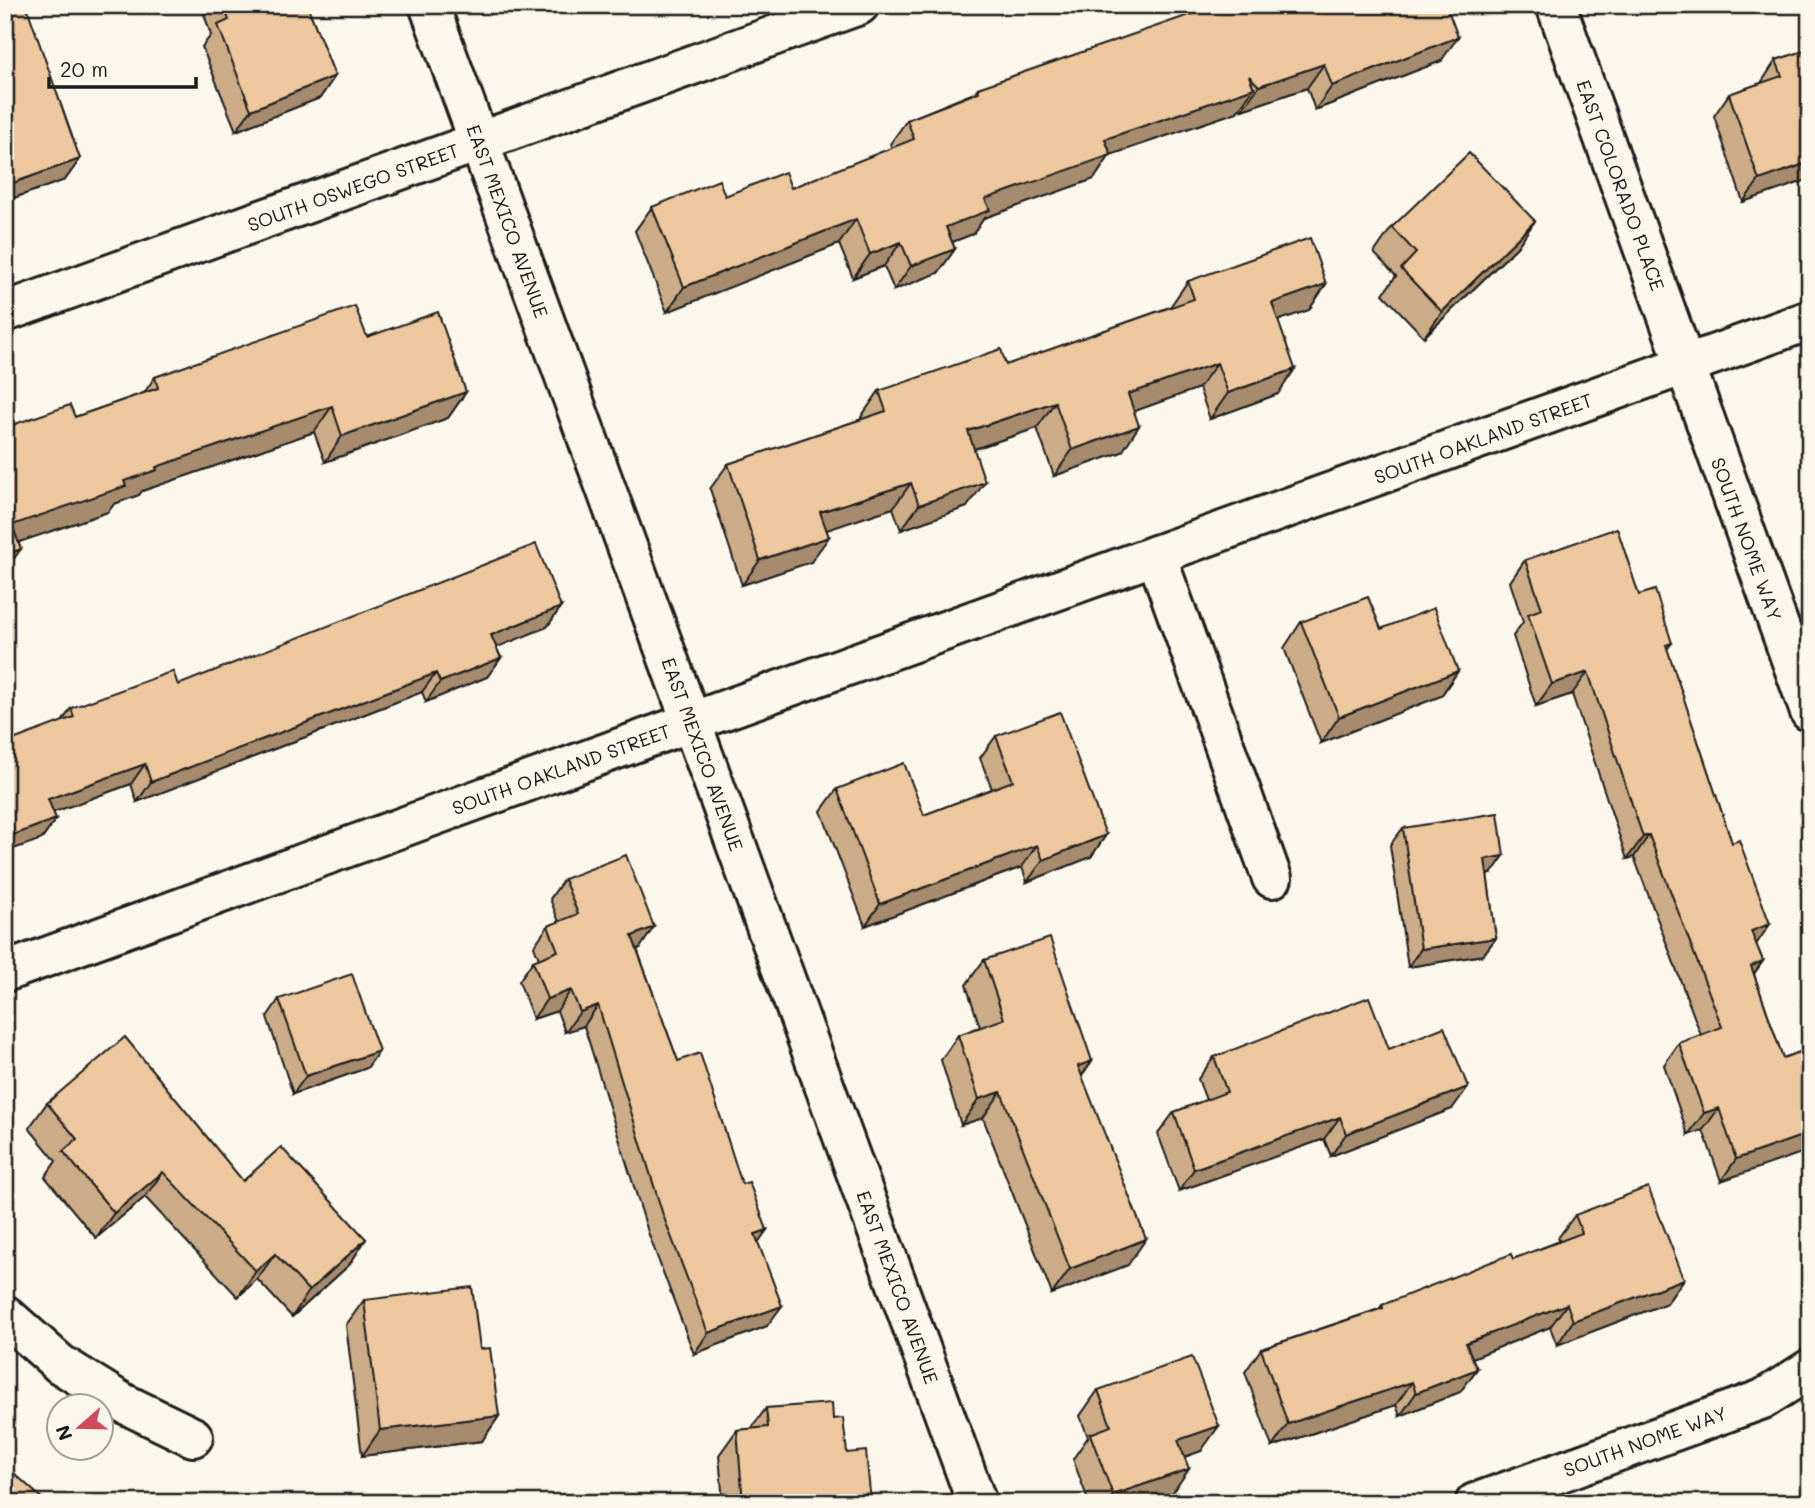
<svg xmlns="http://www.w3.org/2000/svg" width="1815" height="1508" font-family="Mali,sans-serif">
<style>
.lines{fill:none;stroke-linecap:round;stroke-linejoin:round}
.street-casing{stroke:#1c1c1c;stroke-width:44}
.street{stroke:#fbf7ec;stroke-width:38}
.wall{fill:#ccab87;stroke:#1c1c1c;stroke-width:2}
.shaded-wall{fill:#a68b6e;stroke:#1c1c1c;stroke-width:2}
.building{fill:#edc79d;stroke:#1c1c1c;stroke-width:2}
.labels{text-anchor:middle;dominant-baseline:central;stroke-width:7;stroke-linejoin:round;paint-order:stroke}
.street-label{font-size:19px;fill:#1c1c1c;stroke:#fbf7ec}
</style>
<rect width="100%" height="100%" fill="#fbf7ec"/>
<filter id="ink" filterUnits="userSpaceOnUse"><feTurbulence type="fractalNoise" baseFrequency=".0143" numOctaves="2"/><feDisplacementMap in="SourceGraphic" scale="14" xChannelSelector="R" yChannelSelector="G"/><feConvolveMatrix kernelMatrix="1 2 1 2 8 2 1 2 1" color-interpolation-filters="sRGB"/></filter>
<g filter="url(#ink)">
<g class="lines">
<defs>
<g id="street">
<path d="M429,5L977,1503"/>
<path d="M1556,5L1810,712"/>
<path d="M5,312L859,5"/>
<path d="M1156,555L1272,878"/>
<path d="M5,972L691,722L1810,320"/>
<path d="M5,1315L60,1364L121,1402L193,1437"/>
<path d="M1475,1503L1763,1399L1810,1369"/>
</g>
</defs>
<use href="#street" class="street-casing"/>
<use href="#street" class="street"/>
</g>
<g class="wall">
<path d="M5,5L80,159L65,180L5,201Z"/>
<path d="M201,5H307L335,76L320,98L236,131L202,47L211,35Z"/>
<path d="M1279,8L1441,61L1315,110L1307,88L1242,110L1239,108L1237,112L1110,155L1094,179L984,218L973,234L952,242L955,249L938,273L894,290L884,266L853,278L839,244L667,312L635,231L652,207L725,196L791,188L892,148L890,144L907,120L974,93L978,88Z"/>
<path d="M1810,49V188L1807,180L1743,202L1714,116L1729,94L1761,83L1776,60Z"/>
<path d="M1392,227L1517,247L1424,337L1383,294L1396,276L1374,253Z"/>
<path d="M1188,281L1326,284L1309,310L1278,320V394L1210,419L1199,388L1134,411L1122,452L1054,476L1037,428L974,449L967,507L901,530L893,508L826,530L811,562L742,585L710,489L728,464L862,419L861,417L879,391L1006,365L1170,307Z"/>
<path d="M367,337L466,392L448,418L325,462L314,432L142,491L139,495L114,504L108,512L18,542L5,431L9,426L75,417L144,393L155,377Z"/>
<path d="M1525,560L1639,595L1672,643L1667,649L1732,843L1770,924L1756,944L1763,961L1754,974L1783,1058L1810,1072L1721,1181L1703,1130L1688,1135L1664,1065L1679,1043L1701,1035L1634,857L1627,859L1572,694L1536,706L1513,636L1523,622L1510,582Z"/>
<path d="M561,607L547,627L496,647L501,658L487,677L426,702L422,692L137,802L131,784L53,812L56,819L42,839L62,722L71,708L178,685Z"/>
<path d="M1301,622L1381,629L1458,671L1441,696L1321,743L1284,648Z"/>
<path d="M996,736L1106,835L1091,857L1027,882L1022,867L865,926L821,811L837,789L924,815L992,789L980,758Z"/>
<path d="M1403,828L1491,874L1487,875L1496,938L1483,955L1408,967L1390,845Z"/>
<path d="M564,879L640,948L637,949L678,1061L758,1243L767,1326L694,1354L649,1235L584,1026L565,1032L557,1011L533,1019L519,981L533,961L539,959L534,946L548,926L559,922L550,899Z"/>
<path d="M984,960L1092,1061L1082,1075L1128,1265L1052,1294L983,1118L961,1125L941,1060L958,1035L980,1027L966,985Z"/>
<path d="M279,999L379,1051L367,1068L293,1094L267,1017Z"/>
<path d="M1389,1049L1452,1109L1331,1156L1324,1139L1179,1191L1158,1134L1174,1112L1206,1100L1198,1079L1214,1057Z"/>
<path d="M47,1103L243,1181L366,1239L349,1265L292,1317L257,1279L238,1297L145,1197L96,1238L45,1177L56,1161L29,1128Z"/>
<path d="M1575,1215L1684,1279L1667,1303L1557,1345L1550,1327L1472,1358L1477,1369L1460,1392L1400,1416L1396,1405L1272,1447L1245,1372L1261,1349L1379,1309L1382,1305L1513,1259L1560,1241L1558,1238Z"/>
<path d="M364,1300L480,1349L499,1416L482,1441L362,1456L346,1325Z"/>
<path d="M1098,1390L1201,1451L1184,1457L1171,1495L1148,1503H1089L1073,1459L1088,1437L1080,1416Z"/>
<path d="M766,1408L833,1419L847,1453L871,1503H723L719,1455L737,1430L751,1429Z"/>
</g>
<g class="shaded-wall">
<path d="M1458,37L1441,61L1315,110L1332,86Z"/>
<path d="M1324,64L1307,88L1242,110L1259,86Z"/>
<path d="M335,76L320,98L236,131L251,110Z"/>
<path d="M1254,88L1237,112L1110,155L1094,179L984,218L973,234L929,251L946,227L985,199L1105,139Z"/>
<path d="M80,159L65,180L5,201V190L10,184Z"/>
<path d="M1810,162V176L1807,180L1743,202L1759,180Z"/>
<path d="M856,219L839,244L667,312L684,287Z"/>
<path d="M1535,221L1517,247L1424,337L1442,312Z"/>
<path d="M901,242L884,266L853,278L870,254Z"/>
<path d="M955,249L938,273L894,290L911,266Z"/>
<path d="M1326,284L1309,310L1254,329L1272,303Z"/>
<path d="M1217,363L1199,388L1110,420L1128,394Z"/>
<path d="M1295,369L1278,394L1210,419L1228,393Z"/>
<path d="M466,392L448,418L325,462L342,436Z"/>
<path d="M1055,402L1037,428L950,457L968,431Z"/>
<path d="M332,406L314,432L142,491L139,495L114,504L108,512L5,547L12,525L156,467Z"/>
<path d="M1139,426L1122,452L1054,476L1072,450Z"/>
<path d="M985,482L967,507L901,530L919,505Z"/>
<path d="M911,483L893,508L803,538L820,512Z"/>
<path d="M829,537L811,562L742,585L760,560Z"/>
<path d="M21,549L5,571V555Z"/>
<path d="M561,607L547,627L478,655L491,635Z"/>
<path d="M501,658L487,677L426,702L440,682Z"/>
<path d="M1458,671L1441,696L1321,743L1339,717Z"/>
<path d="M1588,672L1572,694L1536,706L1552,684Z"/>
<path d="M436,673L422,692L137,802L151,782Z"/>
<path d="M145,764L131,784L35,819L48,799Z"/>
<path d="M56,819L42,839L5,852V838Z"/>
<path d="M1106,835L1091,857L1027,882L1043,860Z"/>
<path d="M1649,835L1634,857L1627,859L1643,837Z"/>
<path d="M1037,845L1022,867L865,926L880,904Z"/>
<path d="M1504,856L1491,874L1472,877L1485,859Z"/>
<path d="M1770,924L1755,946L1751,931Z"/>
<path d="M654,927L640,948L618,956L632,936Z"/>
<path d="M1496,938L1483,955L1408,967L1421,949Z"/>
<path d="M1763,961L1747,983L1751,966Z"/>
<path d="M571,990L557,1011L533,1019L547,999Z"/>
<path d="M598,1005L584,1026L565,1032L580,1012Z"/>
<path d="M379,1051L367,1068L293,1094L306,1076Z"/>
<path d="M1092,1061L1074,1087L1078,1066Z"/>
<path d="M1468,1087L1452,1109L1331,1156L1346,1134Z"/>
<path d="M1001,1092L983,1118L961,1125L979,1099Z"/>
<path d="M1719,1108L1703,1130L1688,1135L1704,1113Z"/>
<path d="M1340,1117L1324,1139L1179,1191L1194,1169Z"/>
<path d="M1810,1133V1150L1721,1181L1736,1159Z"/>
<path d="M163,1172L145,1197L96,1238L114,1213Z"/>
<path d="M767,1230L753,1250L755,1234Z"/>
<path d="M366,1239L349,1265L292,1317L309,1291Z"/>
<path d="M1146,1239L1128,1265L1052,1294L1070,1269Z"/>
<path d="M275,1254L257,1279L238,1297L256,1271Z"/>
<path d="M1684,1279L1667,1303L1557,1345L1573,1321Z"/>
<path d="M1567,1304L1550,1327L1450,1367L1466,1343Z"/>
<path d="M782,1306L767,1326L694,1354L708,1333Z"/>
<path d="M1477,1369L1460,1392L1400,1416L1416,1393Z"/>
<path d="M1412,1382L1396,1405L1272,1447L1288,1424Z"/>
<path d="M499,1416L482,1441L362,1456L380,1430Z"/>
<path d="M1219,1426L1201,1451L1160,1466L1178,1440Z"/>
<path d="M1189,1469L1171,1495L1148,1503H1108L1113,1495Z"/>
</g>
<g class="building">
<path d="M5,5H26L80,159L10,184L5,172Z"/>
<path d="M223,5H307L335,76L251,110L218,25L229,20Z"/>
<path d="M1218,5H1278L1279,8L1286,5H1446L1458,37L1332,86L1324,64L1259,86L1249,76L1254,88L1105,139L1111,155L985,199L990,210L946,227L955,249L911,266L901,242L870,254L856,219L684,287L652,207L719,180L725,196L785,172L791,188L914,139L907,120L979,92L978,88Z"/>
<path d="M1810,49V162L1759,180L1729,94L1782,76L1776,60Z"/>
<path d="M1469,153L1535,221L1442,312L1401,269L1416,253L1392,227Z"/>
<path d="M1310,238L1326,284L1272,303L1295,369L1228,393L1217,363L1128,394L1139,426L1072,450L1055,402L968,431L985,482L919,505L911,483L820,512L829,537L760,560L728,464L886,411L879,391L1001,349L1006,365L1194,299L1188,281Z"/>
<path d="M355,306L367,337L438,312L466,392L342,436L332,406L156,467L157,470L124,481L126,486L12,525L21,549L5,555V431L11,429L9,426L70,405L75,417L158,388L155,377Z"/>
<path d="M1617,528L1639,595L1655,590L1672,643L1666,645L1732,843L1739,840L1770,924L1751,931L1763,961L1751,966L1783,1058L1802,1051L1810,1072V1133L1736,1159L1719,1108L1704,1113L1679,1043L1722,1027L1649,835L1643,837L1588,672L1552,684L1528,614L1542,609L1525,560Z"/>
<path d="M536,544L561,607L491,635L501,658L440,682L436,673L151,782L145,764L48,799L56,819L5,838V743L74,717L71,708L173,671L178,685Z"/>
<path d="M1368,597L1381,629L1434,608L1458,671L1339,717L1301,622Z"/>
<path d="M1060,712L1106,835L1043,860L1037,845L880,904L837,789L904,763L924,815L1013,781L996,736Z"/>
<path d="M1498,813L1504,856L1485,859L1496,938L1421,949L1403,828Z"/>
<path d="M626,855L654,927L632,936L678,1061L700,1053L742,1184L749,1182L767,1230L755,1234L782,1306L708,1333L663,1215L598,1005L580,1012L571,990L547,999L533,961L558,951L548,926L578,914L564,879Z"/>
<path d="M1050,938L1092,1061L1078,1066L1146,1239L1070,1269L1001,1092L979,1099L958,1035L1004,1019L984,960Z"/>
<path d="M352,974L379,1051L306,1076L279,999Z"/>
<path d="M1369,997L1389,1049L1444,1027L1468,1087L1346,1134L1340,1117L1194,1169L1174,1112L1227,1092L1214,1057Z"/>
<path d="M125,1037L243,1181L281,1147L366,1239L309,1291L275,1254L256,1271L163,1172L114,1213L63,1151L77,1139L47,1103Z"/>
<path d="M1648,1187L1684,1279L1573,1321L1567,1304L1466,1343L1477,1369L1416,1393L1412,1382L1288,1424L1261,1349L1383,1308L1382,1305L1511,1254L1513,1259L1582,1233L1575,1215Z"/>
<path d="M472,1287L480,1349L490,1348L499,1416L380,1430L364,1300Z"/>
<path d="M1192,1357L1219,1426L1178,1440L1189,1469L1113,1495L1090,1434L1111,1426L1098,1390Z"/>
<path d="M832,1403L833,1419L843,1418L847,1453L866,1451L871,1503H743L737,1430L768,1427L766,1408Z"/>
<path d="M5,1465L47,1503H5Z"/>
</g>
</g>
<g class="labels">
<g class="street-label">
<text transform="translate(1621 185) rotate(70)">EAST COLORADO PLACE</text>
<text transform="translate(353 187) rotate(-20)">SOUTH OSWEGO STREET</text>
<text transform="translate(508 221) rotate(70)">EAST MEXICO AVENUE</text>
<text transform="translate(1483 438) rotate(-20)">SOUTH OAKLAND STREET</text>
<text transform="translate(1747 539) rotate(70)">SOUTH NOME WAY</text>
<text transform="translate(703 754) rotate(70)">EAST MEXICO AVENUE</text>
<text transform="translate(561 769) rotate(-20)">SOUTH OAKLAND STREET</text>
<text transform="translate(898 1287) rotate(70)">EAST MEXICO AVENUE</text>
<text transform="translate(1645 1441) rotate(-20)">SOUTH NOME WAY</text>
</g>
</g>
<rect width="1815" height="1508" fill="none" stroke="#fbf7ec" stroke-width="28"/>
<rect x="14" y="14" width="1787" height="1480" fill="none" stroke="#1c1c1c" stroke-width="2.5" filter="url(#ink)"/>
<g transform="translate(80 1427) rotate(250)"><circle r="33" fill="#fbf7ec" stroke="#a29f99" stroke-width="2"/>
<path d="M0-5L12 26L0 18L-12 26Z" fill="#d1495b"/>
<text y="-10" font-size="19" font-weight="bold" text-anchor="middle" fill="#1c1c1c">N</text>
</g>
<path d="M49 77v10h147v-10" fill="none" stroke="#1c1c1c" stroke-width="3.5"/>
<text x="60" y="77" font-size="21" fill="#1c1c1c" stroke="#fbf7ec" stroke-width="5" paint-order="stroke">20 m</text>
</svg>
